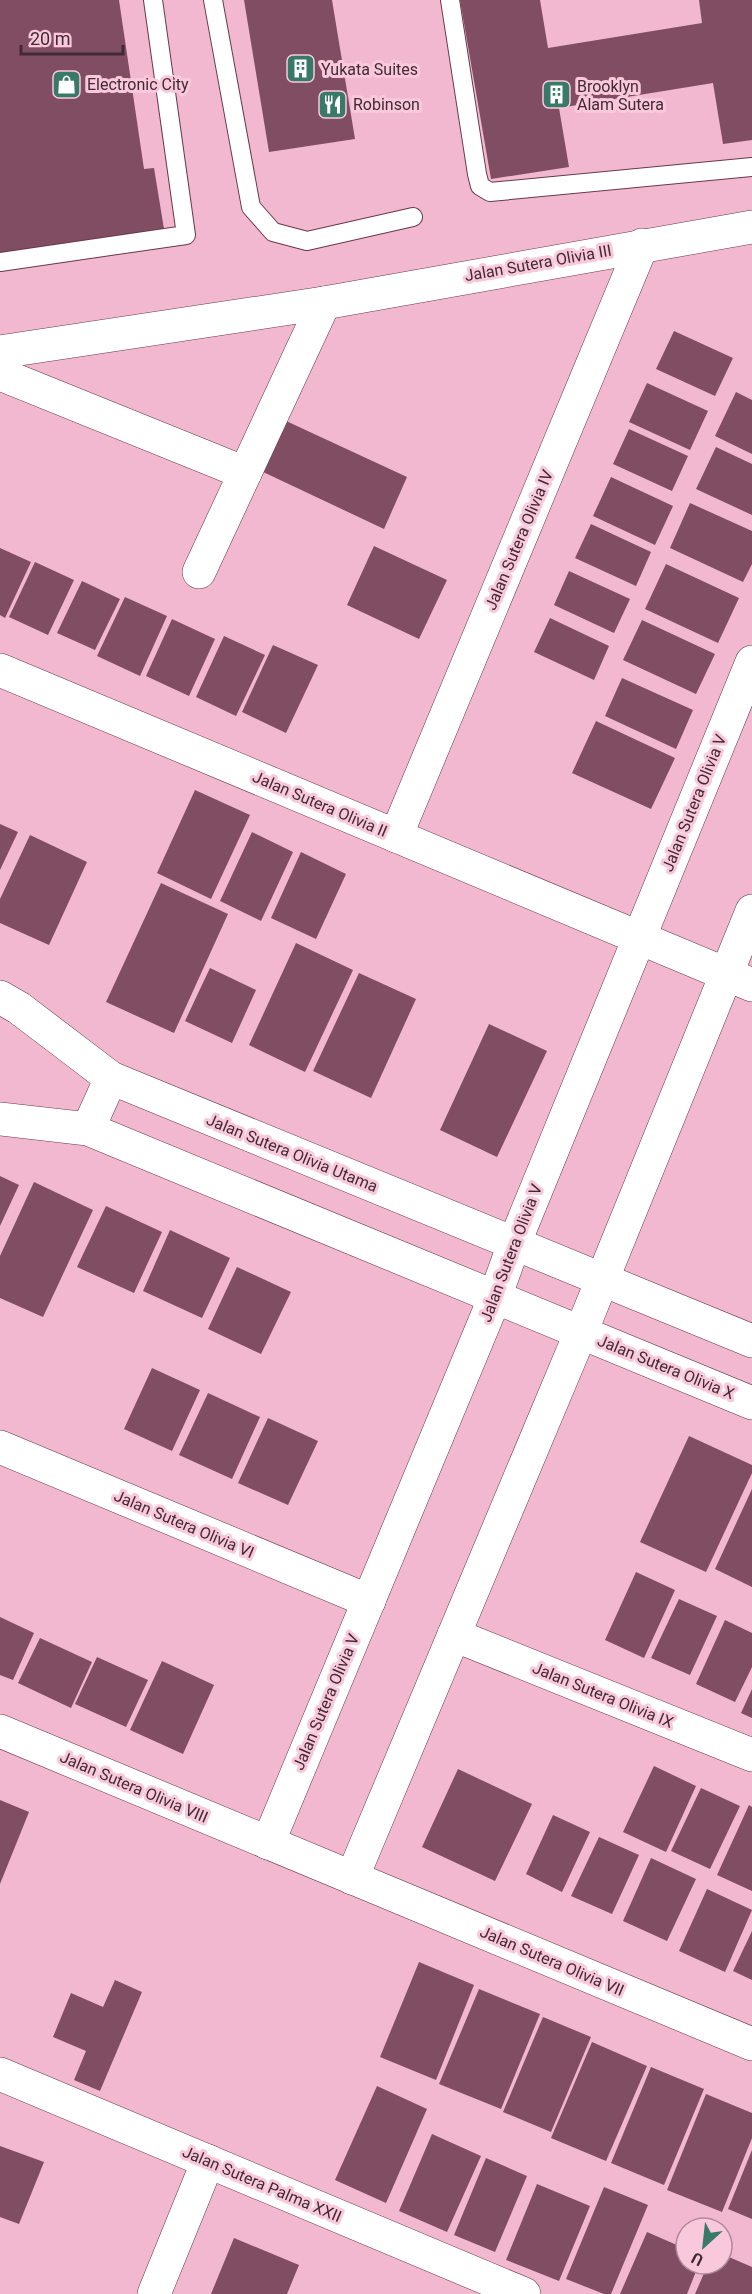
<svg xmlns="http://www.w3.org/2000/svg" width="752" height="2294" font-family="Roboto,sans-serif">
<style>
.building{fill:#804d62}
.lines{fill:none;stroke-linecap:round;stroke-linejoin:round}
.lane-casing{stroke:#68384c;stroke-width:20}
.street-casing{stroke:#68384c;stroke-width:34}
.lane{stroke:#fff;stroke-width:18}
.street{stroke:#fff;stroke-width:33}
.labels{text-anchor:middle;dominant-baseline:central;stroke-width:6;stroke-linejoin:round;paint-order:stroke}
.poi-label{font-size:16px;fill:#412a33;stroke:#f9c9db;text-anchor:start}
.street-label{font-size:16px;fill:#412a33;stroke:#f9c9db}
</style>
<rect width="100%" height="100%" fill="#f2b8cf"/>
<g class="building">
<path d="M0,0H119L144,169L154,168L164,229L0,253Z"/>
<path d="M244,0H332L355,139L269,152Z"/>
<path d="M460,0H540L548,48L702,23L699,0H752V140L723,144L713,83L559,108L569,167L491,179Z"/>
<path d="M674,331L733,358L715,396L656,369Z"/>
<path d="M647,383L708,411L690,450L629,422Z"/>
<path d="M736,392L752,400V454L715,436Z"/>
<path d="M284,420L407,477L384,529L261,471Z"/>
<path d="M629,429L688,456L672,491L613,464Z"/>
<path d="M716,447L752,464V515L696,489Z"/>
<path d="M611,477L673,506L655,545L593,516Z"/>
<path d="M690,503L752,531V564L743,582L670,548Z"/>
<path d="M591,524L651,552L636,586L575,558Z"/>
<path d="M374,546L447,580L419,639L347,605Z"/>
<path d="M0,548L31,562L5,618L0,615Z"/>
<path d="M35,562L74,580L48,635L9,617Z"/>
<path d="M666,564L739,598L718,643L645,609Z"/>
<path d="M569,571L630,599L614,633L554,605Z"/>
<path d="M82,581L120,599L95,650L57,633Z"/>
<path d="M125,597L167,616L140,676L97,656Z"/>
<path d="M550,618L609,646L594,680L534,652Z"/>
<path d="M172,619L215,639L189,696L146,676Z"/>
<path d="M642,620L715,654L696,694L623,660Z"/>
<path d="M224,636L265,655L236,716L196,697Z"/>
<path d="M273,645L318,665L286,733L242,712Z"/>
<path d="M622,678L693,710L676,749L605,716Z"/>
<path d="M596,721L675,758L651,809L572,773Z"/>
<path d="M195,790L250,815L211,899L157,873Z"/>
<path d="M0,824L18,832L0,870Z"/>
<path d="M252,832L293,852L261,921L220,901Z"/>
<path d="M30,835L87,862L49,945L0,923V899Z"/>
<path d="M301,852L346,874L316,939L271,918Z"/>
<path d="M161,883L228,914L174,1033L106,1002Z"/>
<path d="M296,943L353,970L305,1072L249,1045Z"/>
<path d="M210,968L256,990L232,1043L185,1021Z"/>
<path d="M359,973L416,999L371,1098L313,1071Z"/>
<path d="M489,1024L547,1051L497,1157L440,1130Z"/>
<path d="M0,1176L19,1185L0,1226Z"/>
<path d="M34,1182L93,1210L43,1317L0,1298V1256Z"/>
<path d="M106,1206L162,1232L134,1293L77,1267Z"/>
<path d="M170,1230L230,1258L202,1318L143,1291Z"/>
<path d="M237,1267L291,1292L261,1354L208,1329Z"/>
<path d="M152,1368L200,1390L172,1451L124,1429Z"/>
<path d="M208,1393L260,1417L232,1479L179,1455Z"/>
<path d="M268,1418L318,1441L288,1505L238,1483Z"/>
<path d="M689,1436L752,1465V1473L706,1572L640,1542Z"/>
<path d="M752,1489V1587L715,1569Z"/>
<path d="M636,1572L675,1590L644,1658L605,1640Z"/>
<path d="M679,1599L717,1616L690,1675L651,1658Z"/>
<path d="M0,1617L34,1633L13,1680L0,1675Z"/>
<path d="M725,1620L752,1633V1667L735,1702L696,1684Z"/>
<path d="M40,1638L92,1662L71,1708L18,1683Z"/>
<path d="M97,1657L148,1680L126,1727L75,1704Z"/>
<path d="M162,1661L214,1685L183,1754L130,1730Z"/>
<path d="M752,1689V1718L741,1713Z"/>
<path d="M654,1766L696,1786L666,1852L623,1832Z"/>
<path d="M458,1769L532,1804L495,1881L422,1847Z"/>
<path d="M701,1788L740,1806L710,1869L671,1851Z"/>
<path d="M0,1800L29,1812L0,1884Z"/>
<path d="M749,1805L752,1807V1891L717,1875Z"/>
<path d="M553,1815L590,1832L562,1892L526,1874Z"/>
<path d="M599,1837L639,1855L612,1914L571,1896Z"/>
<path d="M651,1858L696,1879L667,1941L623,1921Z"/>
<path d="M707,1889L752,1910L725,1972L679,1951Z"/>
<path d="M752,1931V1980L733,1971Z"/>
<path d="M419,1962L474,1985L436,2080L380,2057Z"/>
<path d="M115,1980L142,1992L100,2091L74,2080L86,2051L53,2037L71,1993L103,2007Z"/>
<path d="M479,1989L540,2014L501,2109L439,2084Z"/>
<path d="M543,2017L591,2037L551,2132L503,2112Z"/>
<path d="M592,2042L647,2066L606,2161L551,2138Z"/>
<path d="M651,2067L704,2089L664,2185L611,2163Z"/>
<path d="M377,2086L427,2109L386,2203L335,2180Z"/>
<path d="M706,2094L752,2113V2138L722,2212L667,2190Z"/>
<path d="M432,2134L481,2156L447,2232L399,2211Z"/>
<path d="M0,2146L44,2162L19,2224L0,2217Z"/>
<path d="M752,2150V2219L728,2209Z"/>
<path d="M486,2158L527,2176L495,2252L454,2235Z"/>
<path d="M537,2184L590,2206L559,2281L506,2260Z"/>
<path d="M604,2187L648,2205L611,2294H604L566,2279Z"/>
<path d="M647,2232L686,2249V2264H699L687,2294H620Z"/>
<path d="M234,2238L299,2265L287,2294H211Z"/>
<path d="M722,2254L752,2267V2294H695L708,2264H722Z"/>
</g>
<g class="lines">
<defs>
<g id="lane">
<path d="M213,0L251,207L273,232L307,241L413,217"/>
<path d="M450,0L477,174L480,186L490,192L752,167"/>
<path d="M0,262L186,235L153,0"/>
</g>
<g id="street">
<path d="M0,352L324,303L752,227"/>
<path d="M0,374L245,473"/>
<path d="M199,572L324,303"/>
<path d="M0,670L752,985"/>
<path d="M396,836L642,245"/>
<path d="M0,997L19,1008L111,1078L752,1341"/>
<path d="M0,1119L88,1129L752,1403"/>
<path d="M88,1129L111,1078"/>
<path d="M0,1447L369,1601"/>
<path d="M454,1635L752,1755"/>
<path d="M0,1731L752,2044"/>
<path d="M268,1843L495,1297L514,1244L752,662"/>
<path d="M352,1878L581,1332L752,911"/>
<path d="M0,2074L524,2294"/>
<path d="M154,2294L208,2161"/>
</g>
</defs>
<use href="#lane" class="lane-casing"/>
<use href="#street" class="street-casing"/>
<use href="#lane" class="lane"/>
<use href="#street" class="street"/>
</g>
<defs>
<symbol id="building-square" viewBox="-11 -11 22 22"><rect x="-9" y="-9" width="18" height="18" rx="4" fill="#397968" stroke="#f9c9db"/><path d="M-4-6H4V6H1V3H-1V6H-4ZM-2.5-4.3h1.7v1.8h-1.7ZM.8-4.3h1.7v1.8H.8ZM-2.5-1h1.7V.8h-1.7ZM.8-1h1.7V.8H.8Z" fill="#fff"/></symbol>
<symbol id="shop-square" viewBox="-11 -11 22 22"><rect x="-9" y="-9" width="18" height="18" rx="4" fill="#397968" stroke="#f9c9db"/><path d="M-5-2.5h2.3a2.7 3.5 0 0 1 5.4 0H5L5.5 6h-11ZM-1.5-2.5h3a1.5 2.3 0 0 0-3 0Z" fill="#fff"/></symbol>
<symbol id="restaurant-square" viewBox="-11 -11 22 22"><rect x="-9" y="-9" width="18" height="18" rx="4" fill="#397968" stroke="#f9c9db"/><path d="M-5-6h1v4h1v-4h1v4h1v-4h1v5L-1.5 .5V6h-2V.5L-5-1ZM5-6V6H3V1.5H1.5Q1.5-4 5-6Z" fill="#fff"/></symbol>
</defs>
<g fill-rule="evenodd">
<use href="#building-square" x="284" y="52" width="33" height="33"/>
<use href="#shop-square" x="50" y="68" width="33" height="33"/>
<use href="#building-square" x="540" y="78" width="33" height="33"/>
<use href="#restaurant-square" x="316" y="88" width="33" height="33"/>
</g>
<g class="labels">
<g class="poi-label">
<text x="321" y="69">Yukata Suites</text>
<text x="87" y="84">Electronic City</text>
<text x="577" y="86">Brooklyn<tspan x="577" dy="18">Alam Sutera</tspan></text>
<text x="353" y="104">Robinson</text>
</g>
<g class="street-label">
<text transform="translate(538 263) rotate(-10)">Jalan Sutera Olivia III</text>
<text transform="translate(519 540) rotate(-67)">Jalan Sutera Olivia IV</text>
<text transform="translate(694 803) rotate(-68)">Jalan Sutera Olivia V</text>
<text transform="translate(320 804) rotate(23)">Jalan Sutera Olivia II</text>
<text transform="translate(292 1153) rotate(22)">Jalan Sutera Olivia Utama</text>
<text transform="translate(511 1253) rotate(-69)">Jalan Sutera Olivia V</text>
<text transform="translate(666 1367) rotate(22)">Jalan Sutera Olivia X</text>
<text transform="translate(184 1524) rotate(23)">Jalan Sutera Olivia VI</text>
<text transform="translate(603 1695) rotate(22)">Jalan Sutera Olivia IX</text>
<text transform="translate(326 1702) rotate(-67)">Jalan Sutera Olivia V</text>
<text transform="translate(134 1787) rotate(23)">Jalan Sutera Olivia VIII</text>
<text transform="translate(552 1961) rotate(23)">Jalan Sutera Olivia VII</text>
<text transform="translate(262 2184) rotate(23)">Jalan Sutera Palma XXII</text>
</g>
</g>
<g transform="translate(704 2246) rotate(207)"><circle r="28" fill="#f9c9db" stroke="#af8998" stroke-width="1.5"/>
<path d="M0-4.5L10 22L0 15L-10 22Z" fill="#397968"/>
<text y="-9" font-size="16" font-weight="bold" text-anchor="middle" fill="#412a33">U</text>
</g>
<path d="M21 45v9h102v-9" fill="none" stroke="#412a33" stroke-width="3"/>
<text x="30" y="45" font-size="18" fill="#412a33" stroke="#f9c9db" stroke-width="4.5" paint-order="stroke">20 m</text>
</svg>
